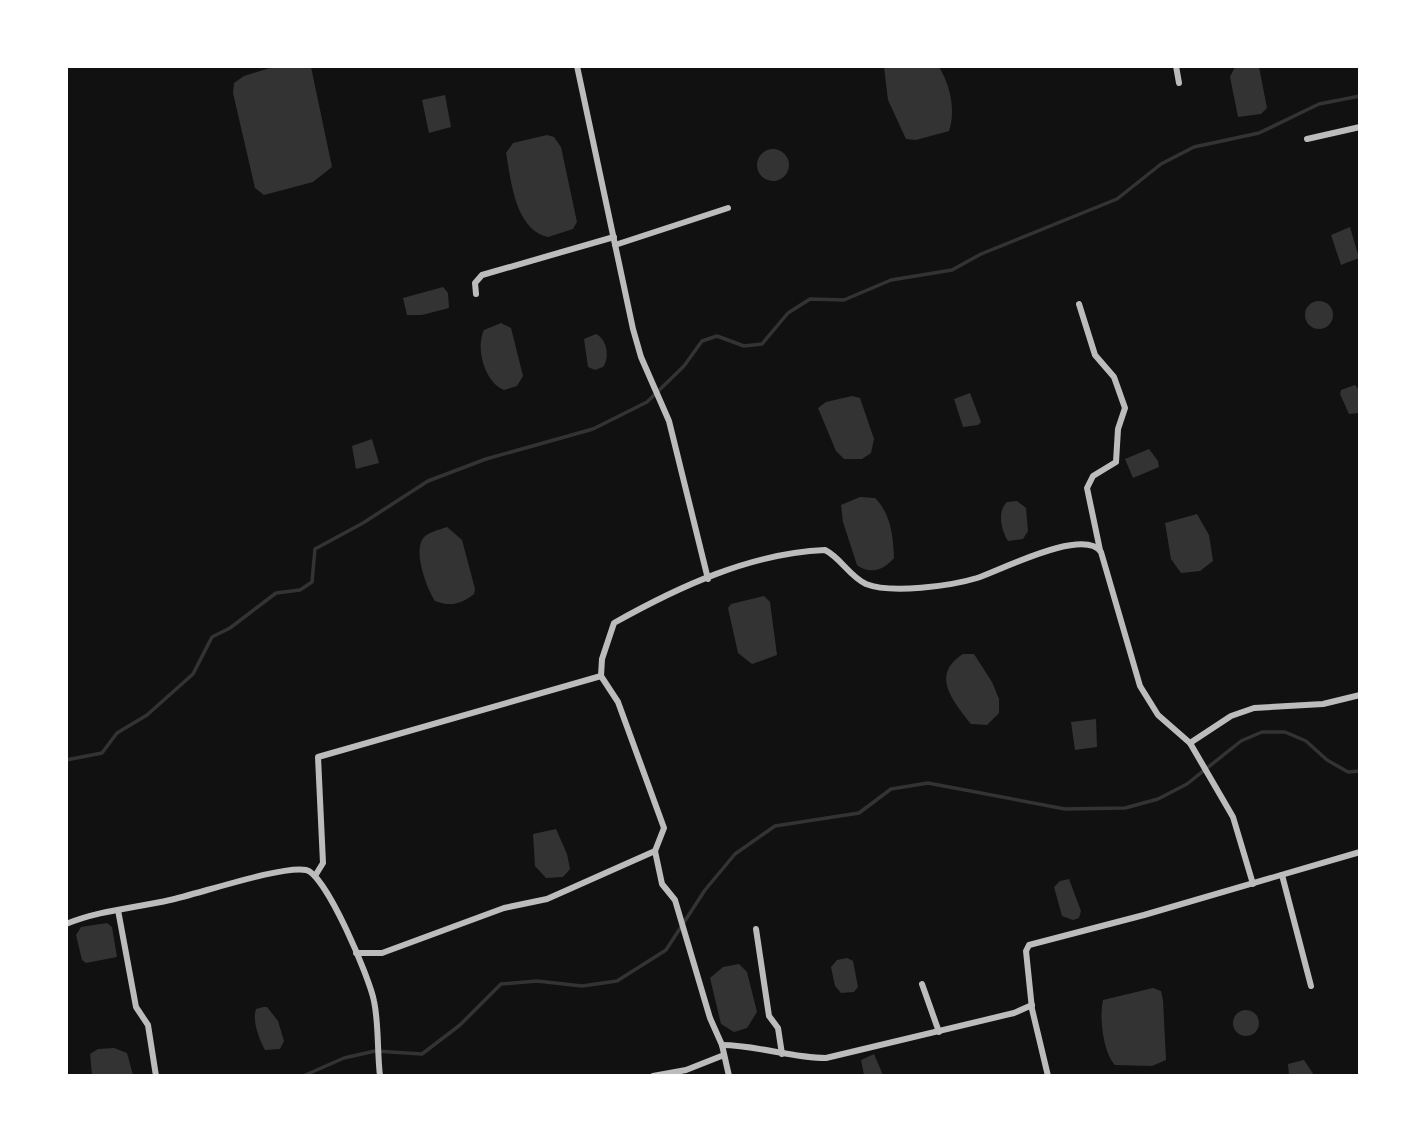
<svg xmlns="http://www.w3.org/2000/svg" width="1426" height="1142" font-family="Figtree,sans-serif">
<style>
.water{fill:#333}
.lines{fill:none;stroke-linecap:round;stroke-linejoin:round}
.stream{stroke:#333;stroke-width:3.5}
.minor{stroke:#bcbcbc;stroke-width:6}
</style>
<rect width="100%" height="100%" fill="#111"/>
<g class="water">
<path d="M276,66L311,67L332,167L313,182L264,195L255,188L233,93L234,83L244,76Z"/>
<path d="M884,67H939C950,85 956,110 949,131L916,140L906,139L888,100Z"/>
<path d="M1235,67H1259L1267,108L1261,114L1238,117L1230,77Z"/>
<path d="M445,95L451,127L429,133L422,100Z"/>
<path d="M547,135L554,137L561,147L577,222L573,229L548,237C515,230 511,180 506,153L513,143Z"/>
<circle cx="773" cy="165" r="16"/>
<path d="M1350,227L1359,258L1341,265L1331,235Z"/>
<path d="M443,287L448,293L449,308L422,315H407L403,298Z"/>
<circle cx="1319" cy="315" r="14"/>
<path d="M501,323L511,328L523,376L517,386L504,390C485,383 475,348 484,330Z"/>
<path d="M596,334C607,339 610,358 603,367L595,370L588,367L584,339Z"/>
<path d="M1355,385L1359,390V413L1349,414L1340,394L1341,390Z"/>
<path d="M970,393L981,422L978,425L963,427L954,399Z"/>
<path d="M852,396L860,398L874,439L871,453L862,459H844L836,451L818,408L826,402Z"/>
<path d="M372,439L379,463L356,469L352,446Z"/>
<path d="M1149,449L1158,461L1159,467L1133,478L1125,459Z"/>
<path d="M860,497L875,498C891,514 893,536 894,558C884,570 870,575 857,565L843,522L841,505Z"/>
<path d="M1017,501L1026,508L1028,531L1023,539L1008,541C1001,530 997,511 1007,502Z"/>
<path d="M1197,514L1209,535L1213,561L1200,571L1181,573L1171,559L1165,523Z"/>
<path d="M447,527L462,540L475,589L474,594C462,604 450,607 435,601C427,589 414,554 422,540C426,532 439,530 447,527Z"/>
<path d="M764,596L770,602L777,655L752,664L738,653L728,608L731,604Z"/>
<path d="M963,654H974L992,682L999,699V713L987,725L971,724C953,701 930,675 963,654Z"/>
<path d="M1096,719L1097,747L1075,750L1071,722Z"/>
<path d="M556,829L567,854L570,869L563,877L546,878L535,866L533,834Z"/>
<path d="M1069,879L1081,911L1079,918L1073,920L1062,916L1054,887L1060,881Z"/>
<path d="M107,923L112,927L117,957L86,963L82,960L76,935L81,927Z"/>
<path d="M847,958L853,961L858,987L854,992L841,993L835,986L831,967L837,960Z"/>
<path d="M739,964L747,972L757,1012L747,1028L734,1032L721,1024L710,978L723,967Z"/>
<path d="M1153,988L1161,991L1163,1000L1166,1060L1152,1066L1115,1065C1103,1053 1099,1016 1103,1000Z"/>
<path d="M263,1007H267L278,1021L284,1041L280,1049L265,1050C259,1039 252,1021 256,1009Z"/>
<circle cx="1246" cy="1023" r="13"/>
<path d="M114,1048L127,1053L133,1075H92L90,1054L98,1049Z"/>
<path d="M874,1054L883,1075H864L861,1060Z"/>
<path d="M1304,1060L1314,1075H1289L1288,1064Z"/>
</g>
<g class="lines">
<g class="stream">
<path d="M66,760L102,753L117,733L147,715L193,674L212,637L230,628L276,593L300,590L312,582L315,549L363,523L428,481L486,459L593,429L647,402L684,366L702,341L717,336L744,346L762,344L788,313L810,299L844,300L891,280L952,270L981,254L1117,199L1161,164L1194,147L1259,133L1319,104L1360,96"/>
<path d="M303,1076L344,1058L375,1051L422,1054L460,1025L501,984L537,981L582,986L617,981L666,950L705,890L735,854L775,826L859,813L891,789L928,783L1065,809L1125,808L1158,799L1187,784L1241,741L1262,732H1285L1306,741L1327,760L1348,772L1360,771"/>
</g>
<g class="minor">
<path d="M577,66L633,329L641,357L669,421L708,579"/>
<path d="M1176,66L1179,83"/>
<path d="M1307,139L1360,127"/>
<path d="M615,245L728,208"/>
<path d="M476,294L475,283L482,275L614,237"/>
<path d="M1079,304L1095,355L1114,377L1125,408L1118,429L1116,462L1093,476L1087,488L1100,550"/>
<path d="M601,676L618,702L664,828L655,851L662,884L675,900L710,1018L722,1045L729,1076"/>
<path d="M1190,743L1231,716L1254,708L1323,704L1360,695"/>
<path d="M1282,875L1311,986"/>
<path d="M315,876L323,863L318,757L601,676L602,659L614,623C678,587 751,553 825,550C841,558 849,576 866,584C891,594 951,586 977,578C1001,570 1084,527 1101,552L1140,686L1158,715L1190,743L1233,817L1253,884"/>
<path d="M118,910L136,1007L148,1025L156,1076"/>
<path d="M66,924C100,910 136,908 170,900C198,894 283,865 306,870C326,874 370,979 374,1001C379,1025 377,1051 380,1076"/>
<path d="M756,929L769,1016L778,1028L782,1054"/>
<path d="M356,953H382L504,908L547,899L655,851"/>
<path d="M922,984L939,1032"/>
<path d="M722,1045C757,1045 791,1058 826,1058L1014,1013L1032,1005"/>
<path d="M653,1076L686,1070L724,1055"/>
<path d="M1048,1076L1032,1009L1026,951L1029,945L1144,915L1360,852"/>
</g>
</g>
<rect width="1426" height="1142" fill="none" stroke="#ffffff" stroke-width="136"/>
</svg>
